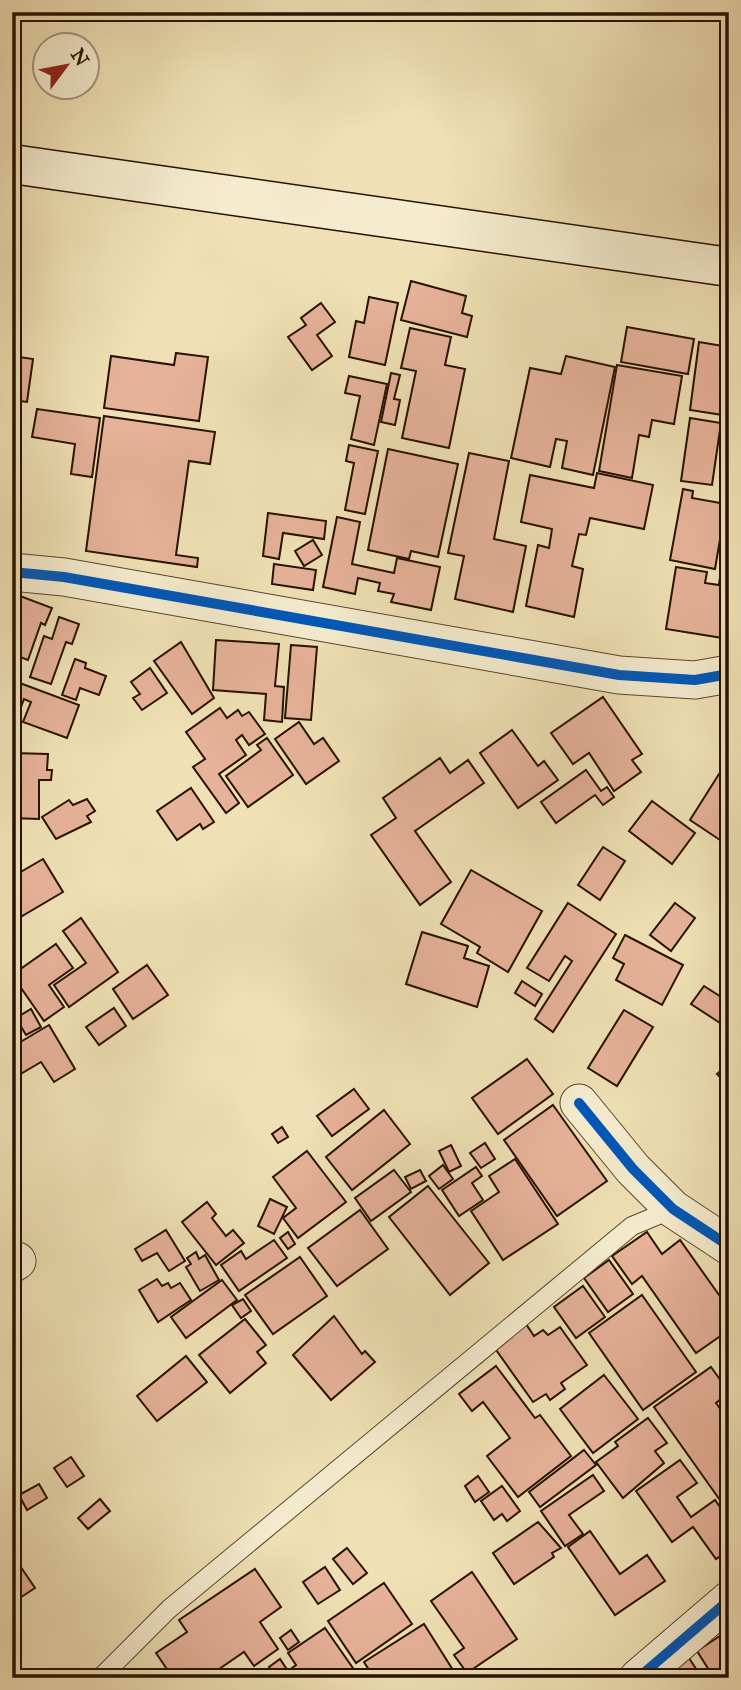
<svg xmlns="http://www.w3.org/2000/svg" width="741" height="1690" font-family="'IM FELL Great Primer',serif">
<style>
.building{fill:#e6b299;stroke:#271100;stroke-width:2}
.lines{fill:none;stroke-linecap:round;stroke-linejoin:round}
.lane-casing{stroke:#59452d;stroke-width:20}
.street-casing{stroke:#59452d;stroke-width:39}
.secondary-casing{stroke:#271100;stroke-width:41}
.lane{stroke:#f5eccf;stroke-width:18}
.street{stroke:#f5eccf;stroke-width:37}
.secondary{stroke:#f5eccf;stroke-width:38}
.cycleway-casing{stroke:#f5eccf;stroke-width:15}
.cycleway{stroke:#0057b8;stroke-width:10}
</style>
<rect width="100%" height="100%" fill="#efe1b5"/>
<filter id="stains"><feTurbulence type="fractalNoise" baseFrequency=".00286" numOctaves="4"/><feColorMatrix values="0 0 0 0 .2 0 0 0 0 .09 0 0 0 0 .02 0 0 0 .5 -.17"/></filter>
<radialGradient id="worn" r=".72"><stop offset=".6" stop-color="#630" stop-opacity="0"/><stop offset="1" stop-color="#630" stop-opacity=".3"/></radialGradient>
<g class="building">
<path d="M411,281L466,296L462,313L472,316L467,337L401,320Z"/>
<path d="M369,297L398,303L385,365L349,357L356,321L364,323Z"/>
<path d="M321,303L335,322L317,335L332,356L312,370L288,337L306,325L301,318Z"/>
<path d="M627,327L694,339L688,374L621,362Z"/>
<path d="M410,328L451,337L445,365L465,369L449,448L402,438L416,371L401,368Z"/>
<path d="M699,342L729,347V416L690,410Z"/>
<path d="M176,353L208,357L199,421L104,408L111,356L174,365Z"/>
<path d="M12,356L33,359L27,402L12,400Z"/>
<path d="M566,356L615,367L593,475L562,468L567,441L556,439L550,467L511,458L530,368L561,374Z"/>
<path d="M617,365L682,376L674,424L652,420L649,437L639,435L632,478L599,471Z"/>
<path d="M391,373L400,375L394,399L400,400L395,425L381,422Z"/>
<path d="M349,376L387,384L374,445L351,439L360,396L345,393Z"/>
<path d="M37,409L100,418L92,477L71,474L75,444L32,437Z"/>
<path d="M104,416L215,432L210,464L189,461L176,555L198,558L197,567L86,551Z"/>
<path d="M690,418L721,423L712,485L681,481Z"/>
<path d="M726,444H729V488L720,486Z"/>
<path d="M349,445L378,451L365,514L345,510L354,463L346,461Z"/>
<path d="M388,449L458,464L438,557L411,551L409,559L368,550Z"/>
<path d="M469,453L509,461L494,539L526,546L513,612L455,599L464,556L448,553Z"/>
<path d="M597,473L653,485L644,529L590,518L586,535L579,534L572,566L583,569L574,617L526,606L538,545L549,548L552,529L521,522L530,475L594,488Z"/>
<path d="M683,489L693,491L692,498L726,504L715,569L670,560Z"/>
<path d="M268,513L326,521L324,539L283,533L279,559L263,556Z"/>
<path d="M337,517L360,522L352,564L394,573L397,558L440,567L431,610L391,602L394,594L378,591L380,583L358,578L355,594L323,587Z"/>
<path d="M313,540L322,555L304,566L295,551Z"/>
<path d="M274,564L316,570L313,590L272,584Z"/>
<path d="M676,567L707,572L705,583L719,585L721,570L729,571V639L666,629Z"/>
<path d="M12,593L52,608L45,625L41,623L28,660L12,654Z"/>
<path d="M59,617L79,624L72,644L66,642L51,684L30,677L44,636L52,639Z"/>
<path d="M216,640L279,644L275,686L284,687L282,722L264,720L266,694L213,690Z"/>
<path d="M181,642L214,698L192,714L154,661Z"/>
<path d="M291,645L317,647L311,720L285,718Z"/>
<path d="M75,659L86,663L85,668L106,676L99,695L80,688L76,700L62,695Z"/>
<path d="M150,668L167,693L142,710L133,698L140,694L131,682Z"/>
<path d="M17,682L79,705L67,738L23,722L31,702L24,699L18,715L12,713V695Z"/>
<path d="M603,697L642,754L632,760L641,772L614,791L589,753L573,764L551,733Z"/>
<path d="M220,708L227,718L238,710L242,716L249,712L265,734L249,745L242,735L236,740L246,755L219,774L239,803L226,813L193,767L205,759L186,732Z"/>
<path d="M299,722L314,744L323,738L339,761L306,784L275,739Z"/>
<path d="M512,730L538,766L544,761L558,780L518,808L480,753Z"/>
<path d="M267,738L293,775L248,807L226,776L261,750L257,745Z"/>
<path d="M12,753L48,754L47,770H52L51,780H39V819L12,818Z"/>
<path d="M440,758L450,773L468,760L484,783L415,831L451,882L420,905L371,835L396,818L383,798Z"/>
<path d="M586,770L601,791L607,787L614,797L603,805L595,795L556,823L541,802Z"/>
<path d="M719,774L729,780V846L690,820Z"/>
<path d="M191,788L214,822L203,829L200,824L177,840L157,811Z"/>
<path d="M87,799L95,811L87,816L91,822L56,839L42,817L69,800L73,805Z"/>
<path d="M652,801L695,833L672,864L629,831Z"/>
<path d="M603,847L625,861L600,900L578,885Z"/>
<path d="M43,859L63,892L12,922V877Z"/>
<path d="M471,870L542,911L508,972L477,953L480,947L441,924Z"/>
<path d="M568,903L616,934L553,1032L535,1019L572,961L565,956L549,981L527,968Z"/>
<path d="M675,903L695,918L671,951L650,935Z"/>
<path d="M81,918L118,972L69,1007L54,985L86,963L63,931Z"/>
<path d="M422,932L468,946L464,958L489,966L477,1007L406,984Z"/>
<path d="M625,935L683,965L662,1005L616,980L624,964L613,958Z"/>
<path d="M56,944L73,968L49,985L64,1007L44,1021L12,975Z"/>
<path d="M147,965L168,995L133,1019L113,989Z"/>
<path d="M522,981L542,994L535,1006L515,993Z"/>
<path d="M704,986L729,1002V1010L720,1023L691,1004Z"/>
<path d="M114,1008L126,1026L99,1045L86,1027Z"/>
<path d="M31,1009L41,1027L26,1035L16,1018Z"/>
<path d="M624,1010L653,1027L617,1086L588,1068Z"/>
<path d="M49,1025L75,1069L54,1082L41,1062L12,1079V1047Z"/>
<path d="M527,1059L553,1094L498,1134L472,1098Z"/>
<path d="M729,1063V1086L717,1074Z"/>
<path d="M354,1089L369,1109L332,1136L317,1116Z"/>
<path d="M553,1105L607,1181L557,1216L504,1140Z"/>
<path d="M384,1110L410,1144L352,1190L326,1157Z"/>
<path d="M282,1127L288,1137L278,1143L272,1134Z"/>
<path d="M485,1143L495,1159L481,1168L470,1153Z"/>
<path d="M451,1145L461,1166L449,1172L439,1151Z"/>
<path d="M307,1151L346,1202L298,1238L283,1218L296,1208L273,1177Z"/>
<path d="M515,1159L558,1224L503,1260L471,1211L499,1192L489,1176Z"/>
<path d="M443,1165L453,1179L439,1189L429,1176Z"/>
<path d="M476,1167L482,1176L472,1183L483,1200L459,1216L442,1190Z"/>
<path d="M394,1170L411,1192L371,1221L355,1198Z"/>
<path d="M420,1170L426,1181L411,1189L405,1177Z"/>
<path d="M428,1186L489,1263L450,1295L389,1217Z"/>
<path d="M270,1199L287,1207L274,1234L258,1226Z"/>
<path d="M207,1202L216,1214L212,1218L226,1236L233,1230L244,1243L216,1265L182,1222Z"/>
<path d="M360,1210L388,1249L337,1286L308,1248Z"/>
<path d="M166,1230L185,1261L169,1271L157,1253L142,1261L135,1249Z"/>
<path d="M288,1232L295,1244L288,1249L280,1238Z"/>
<path d="M647,1232L662,1254L680,1240L729,1309V1330L696,1353L642,1276L632,1284L612,1256Z"/>
<path d="M274,1240L287,1258L239,1291L221,1265L241,1251L246,1259Z"/>
<path d="M196,1252L199,1259L205,1255L219,1280L200,1291L186,1267L191,1264L187,1258Z"/>
<path d="M300,1257L327,1296L273,1334L245,1295Z"/>
<path d="M609,1260L633,1294L608,1312L584,1278Z"/>
<path d="M157,1279L162,1286L168,1283L171,1288L180,1283L191,1300L158,1322L139,1290Z"/>
<path d="M222,1280L237,1300L186,1338L171,1317Z"/>
<path d="M583,1286L605,1317L576,1338L554,1307Z"/>
<path d="M642,1295L696,1372L643,1410L589,1333Z"/>
<path d="M243,1299L251,1311L241,1318L232,1305Z"/>
<path d="M334,1316L362,1354L365,1351L375,1362L331,1400L293,1355Z"/>
<path d="M245,1319L266,1345L257,1352L266,1363L230,1393L199,1355Z"/>
<path d="M526,1324L534,1336L543,1330L548,1335L560,1327L587,1365L561,1383L565,1389L550,1400L546,1394L533,1402L494,1347Z"/>
<path d="M186,1356L207,1382L157,1421L137,1396Z"/>
<path d="M496,1366L535,1418L540,1415L571,1456L518,1497L487,1456L510,1438L483,1402L472,1411L459,1394Z"/>
<path d="M711,1367L729,1392L716,1403L729,1421L727,1510L654,1407Z"/>
<path d="M604,1375L638,1419L593,1453L560,1409Z"/>
<path d="M648,1418L667,1443L655,1451L664,1463L623,1498L596,1462L618,1446L615,1442Z"/>
<path d="M584,1450L596,1465L540,1507L529,1492Z"/>
<path d="M71,1457L84,1476L67,1487L54,1468Z"/>
<path d="M680,1460L697,1483L677,1497L691,1517L715,1500L729,1520V1550L716,1559L693,1527L672,1542L636,1491Z"/>
<path d="M593,1475L604,1491L569,1515L583,1534L565,1546L541,1511Z"/>
<path d="M478,1476L489,1492L475,1502L465,1486Z"/>
<path d="M39,1484L47,1498L27,1510L19,1495Z"/>
<path d="M502,1486L520,1511L507,1521L502,1514L494,1520L481,1501Z"/>
<path d="M100,1499L110,1511L88,1529L78,1518Z"/>
<path d="M538,1522L561,1548L552,1553L554,1557L514,1584L493,1553Z"/>
<path d="M590,1531L620,1574L647,1555L665,1581L615,1615L568,1547Z"/>
<path d="M347,1548L367,1573L353,1584L333,1559Z"/>
<path d="M12,1554L35,1588L12,1603Z"/>
<path d="M325,1567L340,1590L318,1604L303,1582Z"/>
<path d="M255,1569L281,1607L260,1622L278,1649L254,1666L244,1652L209,1676L210,1678H173L156,1653L187,1632L179,1620Z"/>
<path d="M472,1572L517,1639L467,1673L454,1655L464,1648L431,1601Z"/>
<path d="M384,1583L412,1624L356,1663L328,1621Z"/>
<path d="M424,1624L458,1678H374L364,1662Z"/>
<path d="M325,1628L355,1671L346,1678H276L269,1667L280,1659L288,1671L296,1665L288,1653Z"/>
<path d="M291,1630L299,1642L288,1650L280,1638Z"/>
<path d="M729,1630V1678H714L697,1651Z"/>
<path d="M689,1658L702,1678H680L674,1668Z"/>
</g>
<g class="lines">
<defs>
<path id="lane" d="M100,1678L169,1609L632,1226L673,1209"/>
<g id="street">
<path d="M12,572L64,577L619,675L695,680L729,674"/>
<path d="M579,1103L633,1169L673,1209L729,1246"/>
<path d="M12,1264L17,1261"/>
<path d="M638,1678L729,1600"/>
</g>
<path id="secondary" d="M12,164L729,267"/>
</defs>
<use href="#lane" class="lane-casing"/>
<use href="#street" class="street-casing"/>
<use href="#secondary" class="secondary-casing"/>
<use href="#lane" class="lane"/>
<use href="#street" class="street"/>
<use href="#secondary" class="secondary"/>
<defs>
<g id="cycleway">
<path d="M12,572L64,577L619,675L695,680L729,674"/>
<path d="M579,1103L633,1169L673,1209L729,1246"/>
<path d="M638,1678L729,1600"/>
</g>
</defs>
<use href="#cycleway" class="cycleway-casing"/>
<use href="#cycleway" class="cycleway"/>
</g>
<rect width="741" height="1690" fill="none" stroke="#efe1b5" stroke-width="42"/>
<rect x="14" y="14" width="713" height="1662" fill="none" stroke="#271100" stroke-width="3.5"/>
<rect x="21" y="21" width="699" height="1648" fill="none" stroke="#271100" stroke-width="2"/>
<g transform="translate(66 66) rotate(58)"><circle r="33" fill="#f5eccf" stroke="#a3947c" stroke-width="2"/>
<path d="M0-5L12 26L0 18L-12 26Z" fill="#8f2418"/>
<text y="-10" font-size="19" font-weight="bold" text-anchor="middle" fill="#271100">N</text>
</g>
<rect width="100%" height="100%" filter="url(#stains)"/>
<rect width="100%" height="100%" fill="url(#worn)"/>
</svg>
